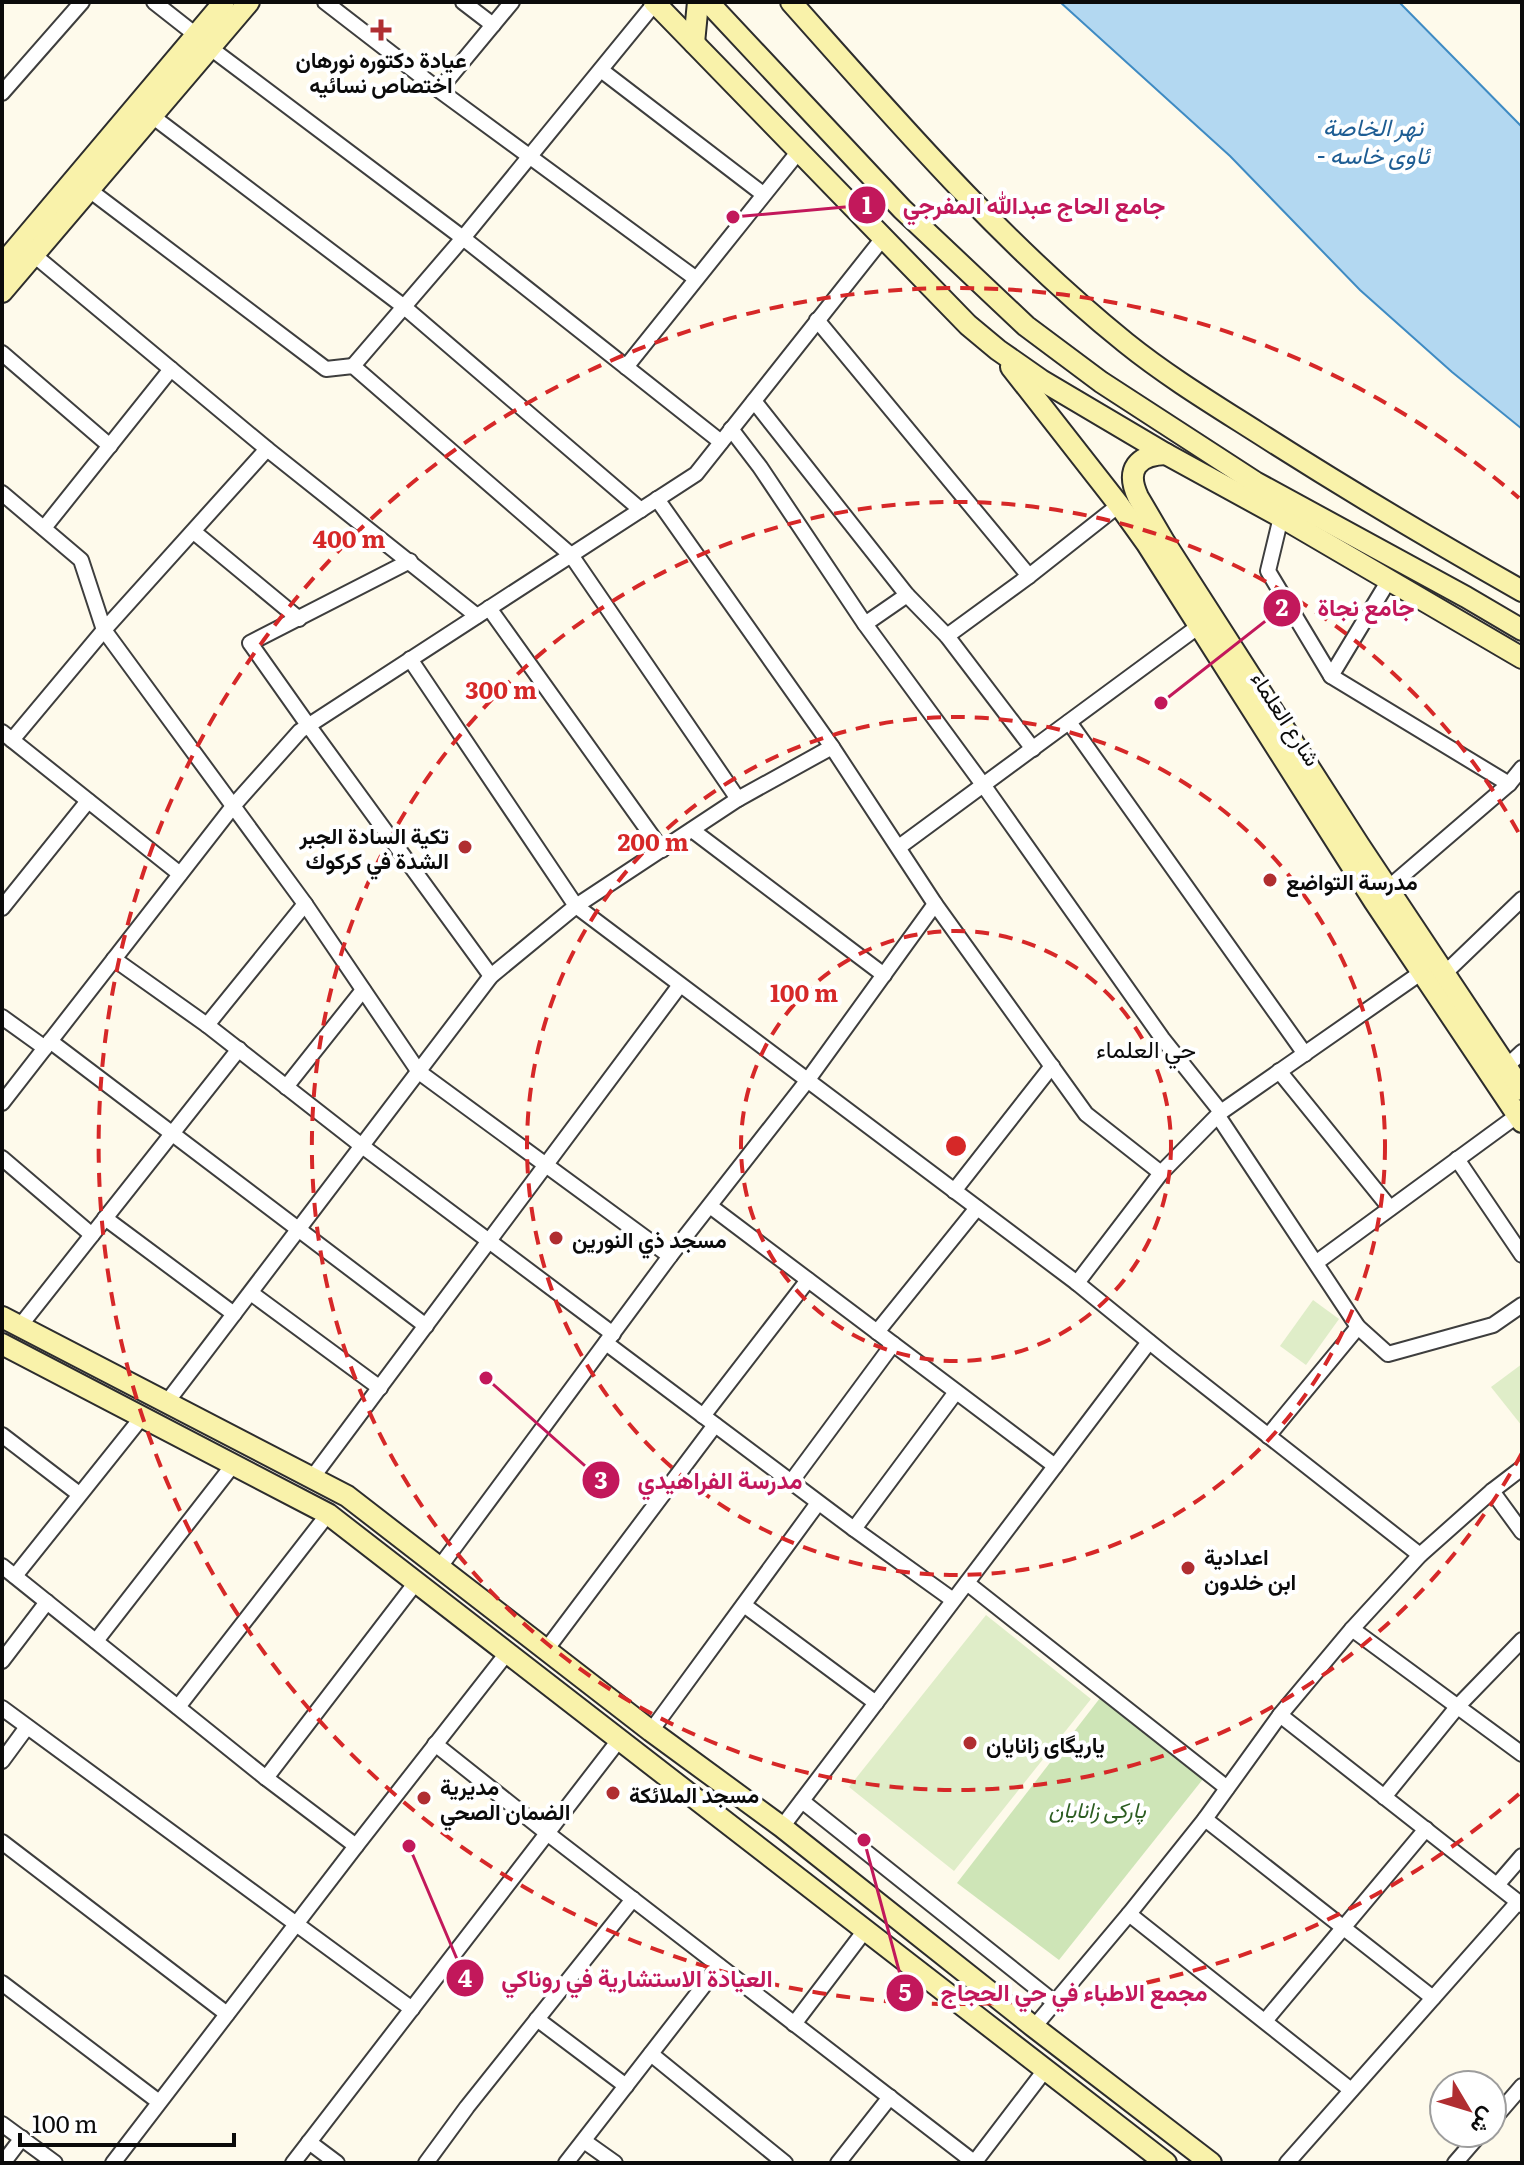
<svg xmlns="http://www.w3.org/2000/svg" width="1524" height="2165" font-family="Literata,Vazirmatn,serif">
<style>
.green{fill:#cee5b7}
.pitch{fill:#dfedc8}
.water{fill:#b3d8f1;stroke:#3f8bc3;stroke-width:2}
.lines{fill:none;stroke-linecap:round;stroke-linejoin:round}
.street-casing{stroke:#3e3e3e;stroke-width:18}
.secondary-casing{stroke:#2d2d2d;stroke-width:24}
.street{stroke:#fff;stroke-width:14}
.secondary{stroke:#f9f2aa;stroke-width:20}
.ring{fill:none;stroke:#d62828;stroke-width:4;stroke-dasharray:14 10}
.poi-dot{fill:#b02e31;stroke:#fff;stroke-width:3}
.labels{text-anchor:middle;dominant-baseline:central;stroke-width:8;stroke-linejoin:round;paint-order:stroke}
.poi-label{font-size:22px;font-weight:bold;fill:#0b0b0b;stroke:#fff;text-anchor:start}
.street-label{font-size:22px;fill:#0b0b0b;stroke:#fff}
.park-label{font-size:22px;font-style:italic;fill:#2c5d21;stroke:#fff}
.water-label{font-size:24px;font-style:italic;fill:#1e5d93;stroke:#fff}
.neighbourhood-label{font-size:24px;fill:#0b0b0b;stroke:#fff}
.centre{fill:#d62828;stroke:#fff;stroke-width:4}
.ring-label{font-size:24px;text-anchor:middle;font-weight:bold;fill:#d62828;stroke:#fff;stroke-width:8;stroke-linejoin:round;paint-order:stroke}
.leader{fill:none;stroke:#c2185b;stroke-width:3}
.callout-dot{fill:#c2185b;stroke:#fff;stroke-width:3}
.mark-label{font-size:24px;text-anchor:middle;font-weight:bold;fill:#fff}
.callout-label{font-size:24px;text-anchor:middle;font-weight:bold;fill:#c2185b;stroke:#fff;stroke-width:8;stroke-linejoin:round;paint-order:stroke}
</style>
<rect width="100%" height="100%" fill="#fefaeb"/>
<path class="green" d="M1100,1698L1203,1779L1059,1960L957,1883Z"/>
<g class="pitch">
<path d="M1313,1300L1339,1319L1306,1365L1280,1346Z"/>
<path d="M1522,1364V1426L1491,1387Z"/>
<path d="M986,1615L1091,1699L954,1871L849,1787Z"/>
</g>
<path class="water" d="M1060,2H1399L1522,127V429L1452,372L1360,290L1230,156Z"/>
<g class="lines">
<defs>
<g id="street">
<path d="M154,2L196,35"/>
<path d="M325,2L439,90L695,278"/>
<path d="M463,2L493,25"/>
<path d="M209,47L463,238L721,442"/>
<path d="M601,70L763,194"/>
<path d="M439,90L512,2"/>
<path d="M2,93L82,2"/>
<path d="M152,116L403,306L641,510"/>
<path d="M88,189L326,369L353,366L571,555L738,799"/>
<path d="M34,255L267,449L477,616"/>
<path d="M817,320L1029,576"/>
<path d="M2,353L110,446"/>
<path d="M353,366L463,238L655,3"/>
<path d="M626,367L799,151"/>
<path d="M754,401L907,595L947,636L1033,749"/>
<path d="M731,429L760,467L865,624L984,786L1162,1038L1221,1112"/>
<path d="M2,493L81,560L104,630L305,904L419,1072L670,1256"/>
<path d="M657,499L832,747L935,904L1086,1114L1161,1173"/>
<path d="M1281,517L1268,571L1331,676L1509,784"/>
<path d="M44,528L171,369"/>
<path d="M194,532L299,619"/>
<path d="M410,561L250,643L308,725L491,976"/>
<path d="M489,608L662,850"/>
<path d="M865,624L907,595"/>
<path d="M947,636L1029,576L1119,505"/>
<path d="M410,659L576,906L1077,1283L1168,1357L1420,1555"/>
<path d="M1331,676L1389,580"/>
<path d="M1069,722L1305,1054"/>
<path d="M2,732L180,874"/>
<path d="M12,740L104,630L267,449"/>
<path d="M692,830L884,975"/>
<path d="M899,847L1199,626"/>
<path d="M1388,888L1509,784L1522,768"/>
<path d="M2,908L88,801"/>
<path d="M114,959L207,1025L362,1146L613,1334"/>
<path d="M1444,974L1522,899"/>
<path d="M2,1017L45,1048"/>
<path d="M207,1025L305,904"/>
<path d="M50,1041L426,1326"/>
<path d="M1506,1067L1522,1052"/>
<path d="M1279,1071L1390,1208"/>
<path d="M286,1087L363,990"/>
<path d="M2,1103L234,805L300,731L696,474L883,238"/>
<path d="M1218,1116L1358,1327L1388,1354L1493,1325L1522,1305"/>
<path d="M2,1158L92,1235"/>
<path d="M1457,1159L1522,1255"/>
<path d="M954,1191L1052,1066"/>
<path d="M710,1206L1055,1466"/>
<path d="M105,1218L234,1314"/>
<path d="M1317,1262L1518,1115"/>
<path d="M1077,1283L1161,1173L1221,1112L1422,972"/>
<path d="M251,1293L380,1388"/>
<path d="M20,1326L239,1049"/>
<path d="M877,1332L977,1208"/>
<path d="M606,1343L854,1529L953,1600"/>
<path d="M167,1402L491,976L576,906L738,799L832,747"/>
<path d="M703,1416L808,1280"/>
<path d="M2,1435L79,1494"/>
<path d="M1268,1436L1358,1327"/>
<path d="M312,1478L680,985"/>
<path d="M791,1482L893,1344"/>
<path d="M1492,1491L1522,1532"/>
<path d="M854,1529L956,1392"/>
<path d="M2,1566L266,1778L356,1846"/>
<path d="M439,1568L670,1256L807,1081L935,904"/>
<path d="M15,1576L142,1417"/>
<path d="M967,1583L1227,1788"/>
<path d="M744,1605L876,1703"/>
<path d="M1352,1629L1522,1754"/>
<path d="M96,1641L233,1465"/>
<path d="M546,1650L715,1425"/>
<path d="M2,1661L47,1602"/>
<path d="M178,1707L328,1514"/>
<path d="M2,1708L412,2009"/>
<path d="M1280,1715L1522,1905"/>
<path d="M651,1731L818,1503"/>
<path d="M435,1744L547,1833L975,2163"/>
<path d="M2,1761L27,1727"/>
<path d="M266,1778L417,1581"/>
<path d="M1384,1797L1458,1706L1522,1640"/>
<path d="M802,1801L1054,2002"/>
<path d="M1205,1819L1433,1998"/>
<path d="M782,1827L1149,1342"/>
<path d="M2,1842L227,2014"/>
<path d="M1497,1885L1522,1856"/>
<path d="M1129,1914L1351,2090"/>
<path d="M2,1983L159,2102"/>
<path d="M537,2019L626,2086"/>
<path d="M1265,2021L1426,1829"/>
<path d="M794,2024L866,1929"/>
<path d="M1034,2027L1129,1914L1205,1819L1280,1715L1352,1629L1420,1555L1492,1491L1522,1468"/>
<path d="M651,2054L785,2163"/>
<path d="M1492,2121L1522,2086"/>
<path d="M2,2124L55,2163"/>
<path d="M584,2141L615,2163"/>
<path d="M309,2142L337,2163"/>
<path d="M3,2163L22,2138"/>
<path d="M113,2163L356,1846L507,1653"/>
<path d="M293,2163L619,1740"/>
<path d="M426,2163L467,2107L633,1899"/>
<path d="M566,2163L719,1966"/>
<path d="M838,2163L890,2097"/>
<path d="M974,2163L1045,2070"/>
<path d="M1287,2163L1518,1902"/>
<path d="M1455,2163L1481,2133"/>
</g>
<g id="secondary">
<path d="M654,2L968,325L998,350L1041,380L1166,454L1281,517L1522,658"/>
<path d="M708,2L902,209L1026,326L1101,382L1255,482L1466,597L1522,630"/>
<path d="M791,2C897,121 1002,243 1126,343C1167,376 1213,404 1257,432C1343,487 1432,540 1522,591"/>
<path d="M694,43L698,2"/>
<path d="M2,265L224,2"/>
<path d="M2,292L249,2"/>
<path d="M1011,367L1119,505L1147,544L1374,901L1522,1122"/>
<path d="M1166,454C1138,455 1125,469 1138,497L1165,543L1359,845L1522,1090"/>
<path d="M2,1317L347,1496L651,1731L782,1827L1034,2027L1211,2163"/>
<path d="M2,1344L328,1514L1166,2163"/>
</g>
</defs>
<use href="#street" class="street-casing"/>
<use href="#secondary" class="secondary-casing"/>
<use href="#street" class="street"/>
<use href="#secondary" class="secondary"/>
</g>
<g class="ring">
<circle cx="956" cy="1146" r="215"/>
<circle cx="956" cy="1146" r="429"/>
<path d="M1522 1453A644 644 0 1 1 1522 839"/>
<path d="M1519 1794A858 858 0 1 1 1519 498"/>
</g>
<g class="poi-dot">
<path d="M377 18h8v8h8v8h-8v8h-8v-8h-8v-8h8z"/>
<circle cx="465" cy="847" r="8"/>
<circle cx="1270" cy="880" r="8"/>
<circle cx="556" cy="1238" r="8"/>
<circle cx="1188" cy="1568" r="8"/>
<circle cx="970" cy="1743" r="8"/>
<circle cx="613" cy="1793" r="8"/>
<circle cx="424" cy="1798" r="8"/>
</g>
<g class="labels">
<g class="poi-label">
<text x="381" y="58" text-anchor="middle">عيادة دكتوره نورهان<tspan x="381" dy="25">اختصاص نسائيه</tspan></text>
<text x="449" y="834" text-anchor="end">تكية السادة الجبر<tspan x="449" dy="25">الشدة في كركوك</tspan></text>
<text x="1286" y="880">مدرسة التواضع</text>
<text x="572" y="1238">مسجد ذي النورين</text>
<text x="1204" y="1555">اعدادية<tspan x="1204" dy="25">ابن خلدون</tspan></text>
<text x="986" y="1743">یاریگای زانایان</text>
<text x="440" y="1785">مديرية<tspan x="440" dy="25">الضمان الصحي</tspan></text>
<text x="629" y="1793">مسجد الملائكة</text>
</g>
<g class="street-label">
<text transform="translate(1287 718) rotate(57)">شارع العلماء</text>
</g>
<g class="park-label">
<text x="1097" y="1808">پارکی زانایان</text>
</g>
<g class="water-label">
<text x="1373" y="125">نهر الخاصة<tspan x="1373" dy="28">- ئاوی خاسە</tspan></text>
</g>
<g class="neighbourhood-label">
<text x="1146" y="1047">حي العلماء</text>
</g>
</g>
<circle cx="956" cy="1146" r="12" class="centre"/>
<g class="ring-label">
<text x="349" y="548">400 m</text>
<text x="501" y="699">300 m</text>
<text x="653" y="851">200 m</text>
<text x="804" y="1002">100 m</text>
</g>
<path class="leader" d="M733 217L867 205M1161 703L1282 608M486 1378L601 1480M409 1846L465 1978M864 1840L905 1993"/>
<g class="callout-dot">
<circle cx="733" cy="217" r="8"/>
<circle cx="1161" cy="703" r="8"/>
<circle cx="486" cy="1378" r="8"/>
<circle cx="409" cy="1846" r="8"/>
<circle cx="864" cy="1840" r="8"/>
<circle cx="867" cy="205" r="20"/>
<circle cx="1282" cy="608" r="20"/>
<circle cx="601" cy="1480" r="20"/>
<circle cx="465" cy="1978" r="20"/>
<circle cx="905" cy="1993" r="20"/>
</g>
<g class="mark-label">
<text x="867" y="214">1</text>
<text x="1282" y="616">2</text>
<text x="601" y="1489">3</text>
<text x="465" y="1987">4</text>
<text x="905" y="2001">5</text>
</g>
<g class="callout-label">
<text x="1034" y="214">جامع الحاج عبدالله المفرجي</text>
<text x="1366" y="616">جامع نجاة</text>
<text x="720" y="1489">مدرسة الفراهيدي</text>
<text x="637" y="1987">العيادة الاستشارية في روناكي</text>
<text x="1074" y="2001">مجمع الاطباء في حي الحجاج</text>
</g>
<rect width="1524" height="2165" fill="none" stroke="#0b0b0b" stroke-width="8"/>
<g transform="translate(1468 2109) rotate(128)"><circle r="38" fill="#ffffff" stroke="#9d9d9d" stroke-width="2"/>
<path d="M0-6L14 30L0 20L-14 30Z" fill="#b02e31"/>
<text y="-12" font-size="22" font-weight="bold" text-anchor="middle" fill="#0b0b0b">ش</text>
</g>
<path d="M20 2133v12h214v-12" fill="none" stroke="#0b0b0b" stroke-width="4"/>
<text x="32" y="2133" font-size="24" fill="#0b0b0b" stroke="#ffffff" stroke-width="6" paint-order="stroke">100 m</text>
</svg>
